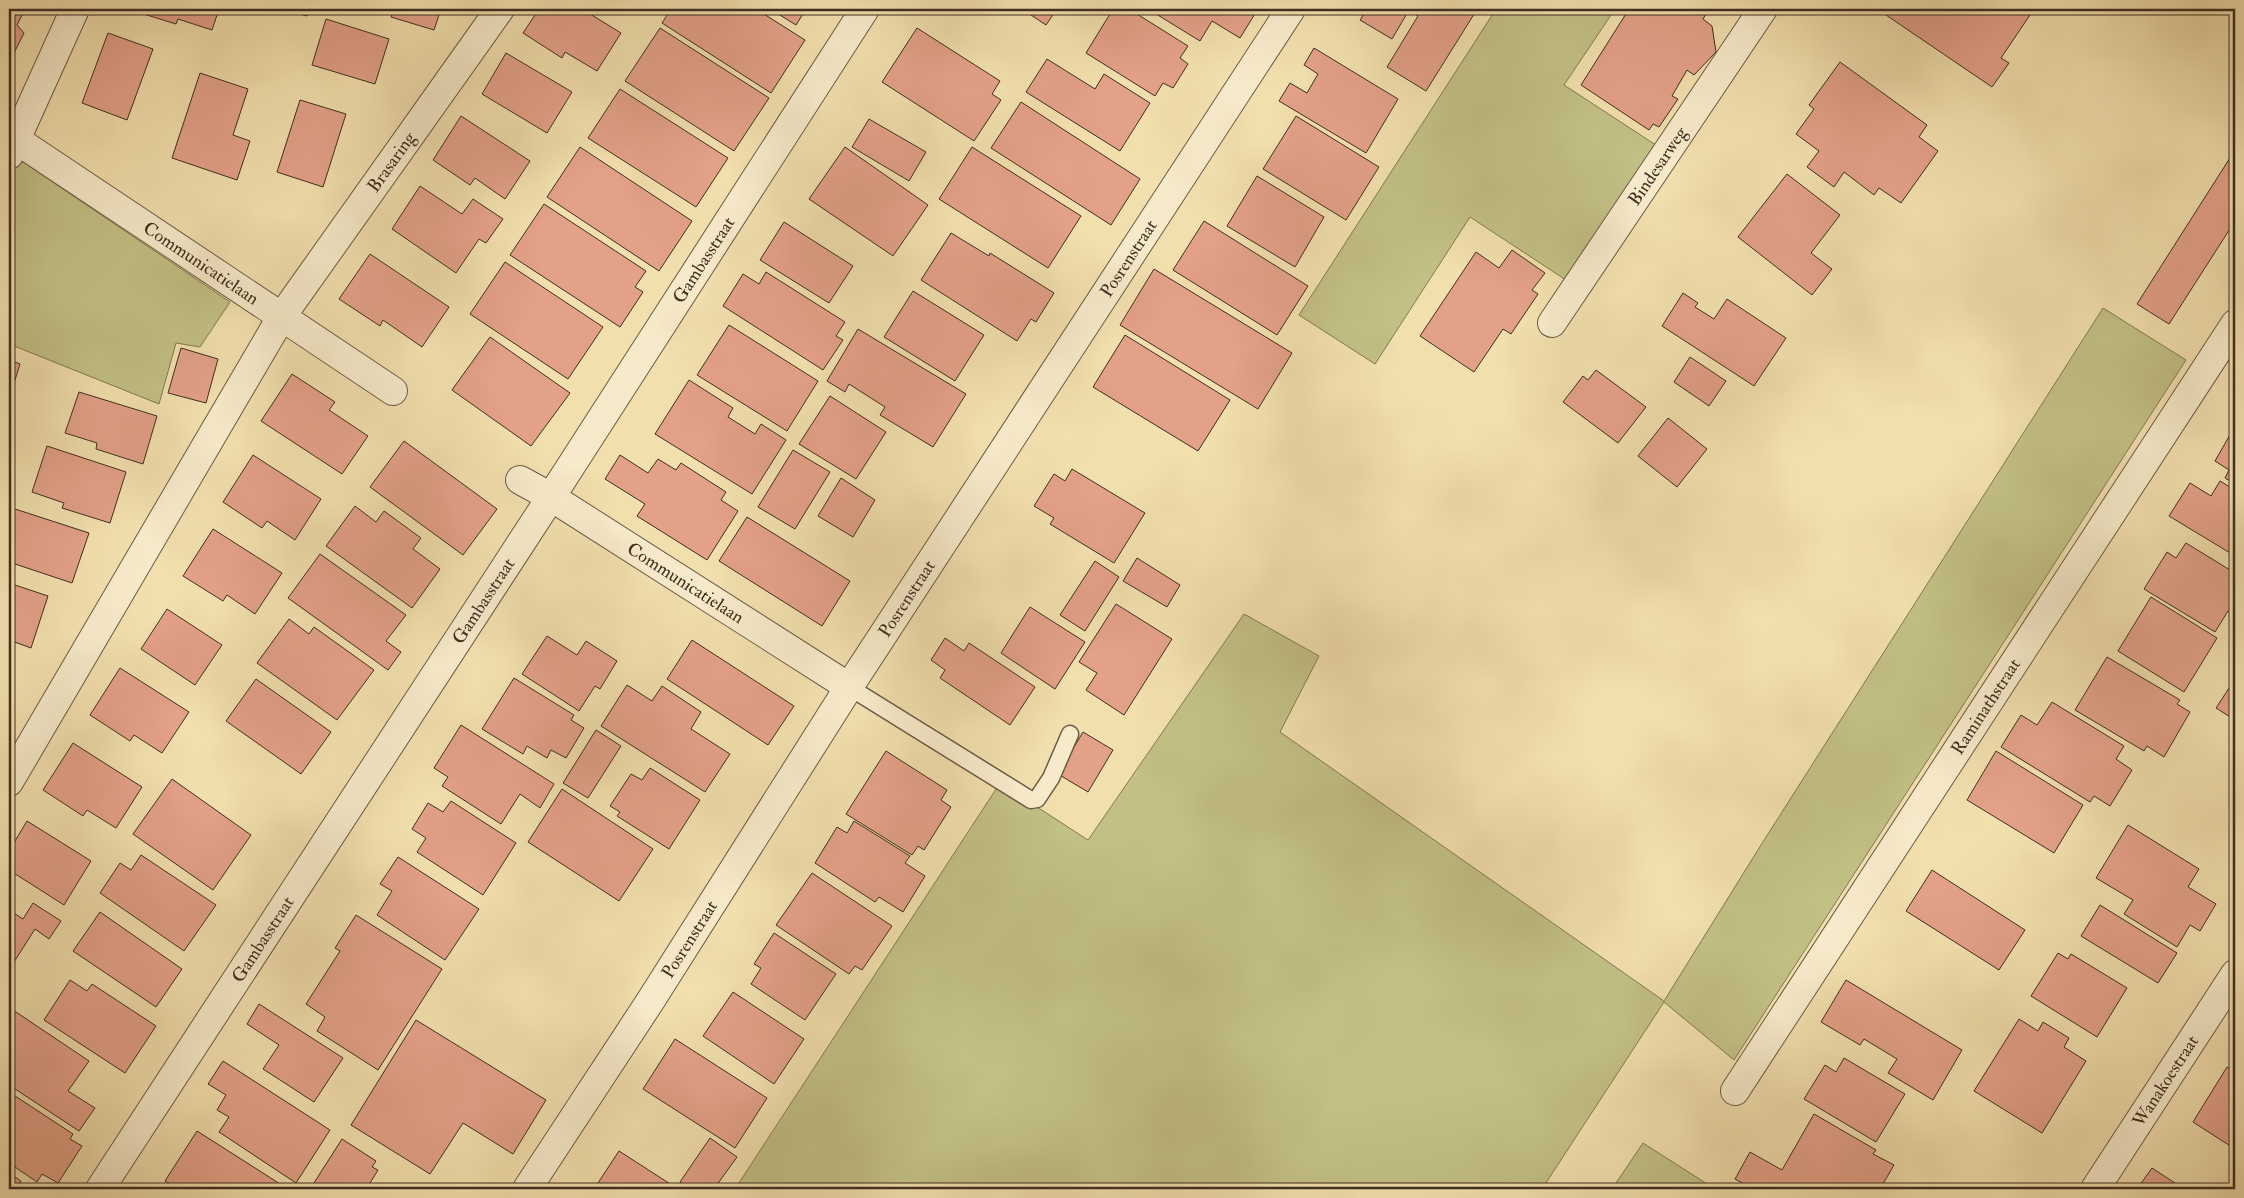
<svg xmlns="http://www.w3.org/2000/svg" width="2244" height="1198" font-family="'IM FELL Double Pica',serif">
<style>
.green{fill:#c2c085;stroke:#807852}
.building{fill:#e3a188;stroke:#3e2f20}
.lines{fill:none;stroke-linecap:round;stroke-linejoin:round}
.service-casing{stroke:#6b5b44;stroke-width:19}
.minor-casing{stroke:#6b5b44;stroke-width:30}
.service{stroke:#f7eaca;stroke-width:16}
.minor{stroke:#f7eaca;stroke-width:28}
.labels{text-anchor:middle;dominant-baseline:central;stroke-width:5;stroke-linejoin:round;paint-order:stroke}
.street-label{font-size:18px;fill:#3e2f20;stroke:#f7eaca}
</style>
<rect width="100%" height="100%" fill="#f2dfae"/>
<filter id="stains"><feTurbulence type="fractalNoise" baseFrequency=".004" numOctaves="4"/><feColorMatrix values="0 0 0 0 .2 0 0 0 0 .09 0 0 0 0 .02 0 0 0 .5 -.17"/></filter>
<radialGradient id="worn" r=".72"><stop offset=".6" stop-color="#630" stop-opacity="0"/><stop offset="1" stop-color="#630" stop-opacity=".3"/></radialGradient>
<g class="green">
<path d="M1496,9H1615L1564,85L1659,147L1569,282L1470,217L1375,364L1299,315Z"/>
<path d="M9,162H23L230,302L200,347L176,343L159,404L9,344Z"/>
<path d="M2103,308L2186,360L1734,1060L1664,1002L1542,1189H735L1000,783L1088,840L1244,614L1319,656L1280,732L1664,1001L1761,845Z"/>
<path d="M1643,1143L1715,1189H1612Z"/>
</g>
<g class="building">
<path d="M9,9H25L17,25L24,33L12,57L9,55Z"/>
<path d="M135,9H219L212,30L178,19L176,24L134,11Z"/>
<path d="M280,9H308L307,16Z"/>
<path d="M386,9H441L434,30L391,17L393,11Z"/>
<path d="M539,9H582L621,33L597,71L565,52L562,58L523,33Z"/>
<path d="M671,9H756L805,40L771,93L662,23Z"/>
<path d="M770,9H806L796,25Z"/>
<path d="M1022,9H1057L1046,25Z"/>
<path d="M1113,9H1129L1188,46L1180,58L1188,64L1173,88L1163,83L1155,96L1086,53Z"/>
<path d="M1148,9H1250L1256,12L1240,38L1212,21L1200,41Z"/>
<path d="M1367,9H1472L1476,11L1426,91L1387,67L1418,16L1409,10L1392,39L1360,20Z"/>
<path d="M1629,9H1709L1703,19L1712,26L1716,52L1694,75L1687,70L1672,96L1678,99L1659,127L1653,124L1649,130L1581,85Z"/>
<path d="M1891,9H2034L2001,58L2009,63L1992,87L1886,15Z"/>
<path d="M326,19L389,39L375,84L312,65Z"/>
<path d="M660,28L769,98L734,151L625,81Z"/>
<path d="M917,28L1000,81L992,94L1001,100L974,141L882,82Z"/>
<path d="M108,33L153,49L127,120L82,103Z"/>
<path d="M1314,48L1398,99L1366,153L1279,101L1290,83L1307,93L1318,74L1304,65Z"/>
<path d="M506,53L572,92L547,133L482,94Z"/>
<path d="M1047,59L1095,89L1104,74L1150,103L1120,151L1026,92Z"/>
<path d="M1840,62L1927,125L1919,137L1938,151L1901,203L1879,188L1874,195L1844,172L1834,187L1807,167L1819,151L1796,134L1814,109L1809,105Z"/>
<path d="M200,73L248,89L233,135L250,141L237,180L172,158Z"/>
<path d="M620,89L728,158L696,207L588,138Z"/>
<path d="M300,100L346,114L323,187L277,172Z"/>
<path d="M1021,102L1140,179L1111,225L991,148Z"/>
<path d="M461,116L530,161L505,199L475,178L470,185L433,160Z"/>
<path d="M1296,116L1379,167L1346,220L1263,169Z"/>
<path d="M869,119L926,152L909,181L852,147Z"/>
<path d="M580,147L692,221L659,271L547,197Z"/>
<path d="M845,147L928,205L893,256L809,199Z"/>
<path d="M972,147L1081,216L1048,268L939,199Z"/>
<path d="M2235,150V221L2169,324L2137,304Z"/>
<path d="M1787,174L1840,215L1811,253L1832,269L1812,295L1738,237Z"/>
<path d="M1257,176L1324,217L1295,267L1227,226Z"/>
<path d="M420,186L462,214L473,199L503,219L486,243L479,239L456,273L392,229Z"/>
<path d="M544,204L646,271L635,287L643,292L620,327L510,255Z"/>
<path d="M1204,221L1308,286L1277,335L1173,270Z"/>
<path d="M784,222L853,266L829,303L760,260Z"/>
<path d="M951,233L989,256L990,253L1054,293L1036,322L1031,319L1017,341L921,280Z"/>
<path d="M1512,250L1545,273L1532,290L1538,294L1511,334L1503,329L1474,372L1420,336L1476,252L1499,268Z"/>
<path d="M370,254L449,307L422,347L383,320L380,326L339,299Z"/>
<path d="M505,262L603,327L568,379L470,314Z"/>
<path d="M1154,269L1292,353L1258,409L1120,325Z"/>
<path d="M766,272L845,322L836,336L843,340L823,370L723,306L743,274L759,284Z"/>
<path d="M913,291L984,335L955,381L884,337Z"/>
<path d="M1683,293L1698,303L1695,307L1714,319L1727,299L1786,338L1754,386L1662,326Z"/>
<path d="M729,325L818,381L787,431L697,375Z"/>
<path d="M858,329L966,394L933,447L880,415L885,407L849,384L845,392L827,381Z"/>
<path d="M1125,335L1230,400L1198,451L1093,387Z"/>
<path d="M490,337L570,393L531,446L452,390Z"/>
<path d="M181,348L218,359L206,403L168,393Z"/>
<path d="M1690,357L1726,381L1709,406L1674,382Z"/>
<path d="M9,360L20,364L9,399Z"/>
<path d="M1596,370L1646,407L1618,443L1563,402L1583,376L1588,380Z"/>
<path d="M292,374L335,402L329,410L368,436L342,474L261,421Z"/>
<path d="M689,380L733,408L728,417L755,434L761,424L786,440L752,494L655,434Z"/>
<path d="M79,392L157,416L143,464L96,449L97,443L65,433Z"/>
<path d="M830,396L886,432L856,479L799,444Z"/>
<path d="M1668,418L1707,449L1677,487L1638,456Z"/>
<path d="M2235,426V484L2225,478L2229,470L2215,461Z"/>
<path d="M404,441L497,509L463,555L370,487Z"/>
<path d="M47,446L126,472L110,523L62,508L64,503L32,492Z"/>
<path d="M793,450L830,472L795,529L758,507Z"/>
<path d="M253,455L321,499L295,540L267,521L262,528L223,502Z"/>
<path d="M620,455L648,473L658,459L676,470L681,463L726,492L721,500L738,511L707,560L637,516L645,504L605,479Z"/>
<path d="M1072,469L1145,513L1114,563L1050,524L1054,518L1034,506L1054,474L1065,481Z"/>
<path d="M841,478L875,500L853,537L818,516Z"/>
<path d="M2220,481L2235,490V556L2169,516L2190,483L2211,496Z"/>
<path d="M355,506L376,522L384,511L421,538L413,549L440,569L412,608L326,546Z"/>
<path d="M12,508L89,533L72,583L9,562V517Z"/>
<path d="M747,517L850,581L822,626L719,561Z"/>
<path d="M213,529L282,573L255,614L227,595L223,601L183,576Z"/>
<path d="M2186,543L2235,573V615L2228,611L2215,632L2144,589L2167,552L2176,558Z"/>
<path d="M320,554L406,615L386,641L401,652L388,670L288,598Z"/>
<path d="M1137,558L1180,585L1167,607L1123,581Z"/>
<path d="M1095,561L1119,577L1085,631L1060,615Z"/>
<path d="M9,583L48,596L31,648L9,640Z"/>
<path d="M2151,597L2217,638L2184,692L2118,651Z"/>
<path d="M1116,604L1172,639L1124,715L1086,690L1097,673L1079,662Z"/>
<path d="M1030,607L1085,642L1055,689L1001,653Z"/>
<path d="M167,609L222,645L195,685L141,649Z"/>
<path d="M289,619L309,634L314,627L374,670L337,720L257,663Z"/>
<path d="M547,636L577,655L586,641L617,661L600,689L595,686L579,711L522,674Z"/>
<path d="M945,638L964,651L969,643L1035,687L1010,725L940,678L945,670L931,660Z"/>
<path d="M692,640L794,706L768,745L667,679Z"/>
<path d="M2107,657L2180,700L2177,704L2190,712L2164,757L2147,746L2144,751L2075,710Z"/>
<path d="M120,668L189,712L162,753L134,735L130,741L90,715Z"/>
<path d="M514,678L574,715L571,720L584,728L566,758L551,750L547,758L527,746L523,754L482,729Z"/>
<path d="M256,679L331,732L301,774L226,721Z"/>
<path d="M2235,679V720L2216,708Z"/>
<path d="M627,685L652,701L662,686L701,712L691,729L730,754L705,792L601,726Z"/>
<path d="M2052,702L2124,746L2116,759L2132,770L2110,806L2094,796L2090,802L2001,747L2021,715L2037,725Z"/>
<path d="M461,725L554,784L540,808L520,794L501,824L442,786L448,777L434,768Z"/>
<path d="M596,730L621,746L588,798L563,783Z"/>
<path d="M1083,732L1113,750L1088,792L1058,774Z"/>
<path d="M73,743L142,787L116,828L87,810L83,816L43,790Z"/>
<path d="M886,751L947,790L941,800L951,807L924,850L918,846L912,855L846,814Z"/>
<path d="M1996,751L2083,805L2054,853L1967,800Z"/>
<path d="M650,768L700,800L669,849L617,816L620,812L610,806L631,774L642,780Z"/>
<path d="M172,779L251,835L213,890L133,834Z"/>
<path d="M562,789L653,849L619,901L528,842Z"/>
<path d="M451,801L516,843L483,895L417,852L426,838L412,829L428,803L443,812Z"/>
<path d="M27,821L91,861L64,905L9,870V851Z"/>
<path d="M854,821L910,856L905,863L925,876L903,912L879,897L875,902L815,863L837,827L847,833Z"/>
<path d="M2128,825L2199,869L2188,887L2216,904L2200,931L2190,925L2177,947L2124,914L2133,900L2096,878Z"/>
<path d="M141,855L216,905L184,951L100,893L120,863L131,870Z"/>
<path d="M398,857L479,909L445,960L377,915L392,891L380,884Z"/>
<path d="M1932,870L2025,930L1999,970L1906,911Z"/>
<path d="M812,873L892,926L862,970L855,966L849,974L776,925Z"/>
<path d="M33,903L61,921L49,939L35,929L9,970V910L23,919Z"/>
<path d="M2100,905L2177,953L2158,983L2081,936Z"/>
<path d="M100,912L182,969L156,1007L73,951Z"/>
<path d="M356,915L442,969L378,1070L317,1031L325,1017L306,1004L340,951L335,948Z"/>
<path d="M774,933L836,974L805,1020L751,984L761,968L754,964Z"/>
<path d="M2058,953L2068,959L2071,954L2127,988L2097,1037L2031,996Z"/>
<path d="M70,980L87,991L92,984L156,1026L125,1073L44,1020Z"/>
<path d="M1846,980L1962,1050L1933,1100L1888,1073L1897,1059L1864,1039L1860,1045L1821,1022Z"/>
<path d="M733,992L804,1039L774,1084L703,1036Z"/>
<path d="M259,1004L343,1058L314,1102L263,1069L279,1045L247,1024Z"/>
<path d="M13,1010L89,1061L68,1091L95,1108L79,1131L9,1085V1017Z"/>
<path d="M2019,1019L2038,1031L2043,1022L2069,1038L2064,1047L2086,1061L2042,1133L1974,1091Z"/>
<path d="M416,1020L546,1100L513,1154L463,1123L430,1174L351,1125Z"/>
<path d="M675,1039L767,1098L735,1148L643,1089Z"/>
<path d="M1844,1058L1905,1094L1876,1142L1804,1099L1825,1065L1836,1072Z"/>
<path d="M223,1061L330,1130L296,1183L219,1132L229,1117L217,1110L226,1095L208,1084Z"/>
<path d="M2227,1067L2235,1072V1149L2193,1122Z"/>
<path d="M9,1092L73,1134L70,1139L82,1146L58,1183L42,1174L37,1182L9,1163Z"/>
<path d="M1814,1114L1876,1150L1873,1154L1894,1165L1880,1189H1753L1735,1179L1750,1152L1782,1170Z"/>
<path d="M197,1131L288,1189H178L165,1181Z"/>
<path d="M710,1138L737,1157L714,1189H690L680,1182Z"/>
<path d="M342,1139L376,1161L372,1167L378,1170L370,1183L379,1189H317L312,1186Z"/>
<path d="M619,1151L678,1189H594Z"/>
<path d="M2152,1168L2184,1189H2137Z"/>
<path d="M9,1173L21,1181L16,1189H9Z"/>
</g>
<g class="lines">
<defs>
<path id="service" d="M849,687L1031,800L1037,799L1051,778L1070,734"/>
<g id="minor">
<path id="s1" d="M9,135L393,391"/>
<path d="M9,155L75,9"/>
<path id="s2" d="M1552,323L1763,9"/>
<path id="s3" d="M520,480L551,497L849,687"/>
<path id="s4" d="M9,782L282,316L500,9"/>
<path id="s5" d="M1735,1091L2235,324"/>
<path id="s6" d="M100,1189L551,497L865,9"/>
<path id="s7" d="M527,1189L651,1000L849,687L1291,9"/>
<path id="s8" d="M2095,1189L2235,974"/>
</g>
</defs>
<use href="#service" class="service-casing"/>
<use href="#minor" class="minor-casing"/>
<use href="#service" class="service"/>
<use href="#minor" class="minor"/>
</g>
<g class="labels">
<g class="street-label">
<text stroke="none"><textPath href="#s4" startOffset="729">Brasaring</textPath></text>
<text stroke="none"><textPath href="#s2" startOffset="189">Bindesarweg</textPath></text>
<text stroke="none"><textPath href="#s7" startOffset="1108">Posrenstraat</textPath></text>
<text stroke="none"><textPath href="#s6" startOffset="1108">Gambasstraat</textPath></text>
<text stroke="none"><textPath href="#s1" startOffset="231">Communicatielaan</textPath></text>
<text stroke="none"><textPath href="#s3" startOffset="195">Communicatielaan</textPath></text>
<text stroke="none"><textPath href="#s7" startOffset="702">Posrenstraat</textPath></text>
<text stroke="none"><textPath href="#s6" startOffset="702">Gambasstraat</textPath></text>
<text stroke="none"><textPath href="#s5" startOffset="459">Raminathstraat</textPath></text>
<text stroke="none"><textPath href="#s6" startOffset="298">Gambasstraat</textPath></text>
<text stroke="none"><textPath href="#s7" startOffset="298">Posrenstraat</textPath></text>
<text stroke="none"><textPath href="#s8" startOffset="129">Wanakoestraat</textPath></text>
</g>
</g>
<rect width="2244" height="1198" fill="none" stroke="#f2dfae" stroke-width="30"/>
<rect x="10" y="10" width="2224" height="1178" fill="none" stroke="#3e2f20" stroke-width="2.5"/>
<rect x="15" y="15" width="2214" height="1168" fill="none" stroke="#3e2f20"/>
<rect width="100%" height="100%" filter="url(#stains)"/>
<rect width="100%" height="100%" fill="url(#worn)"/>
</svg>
